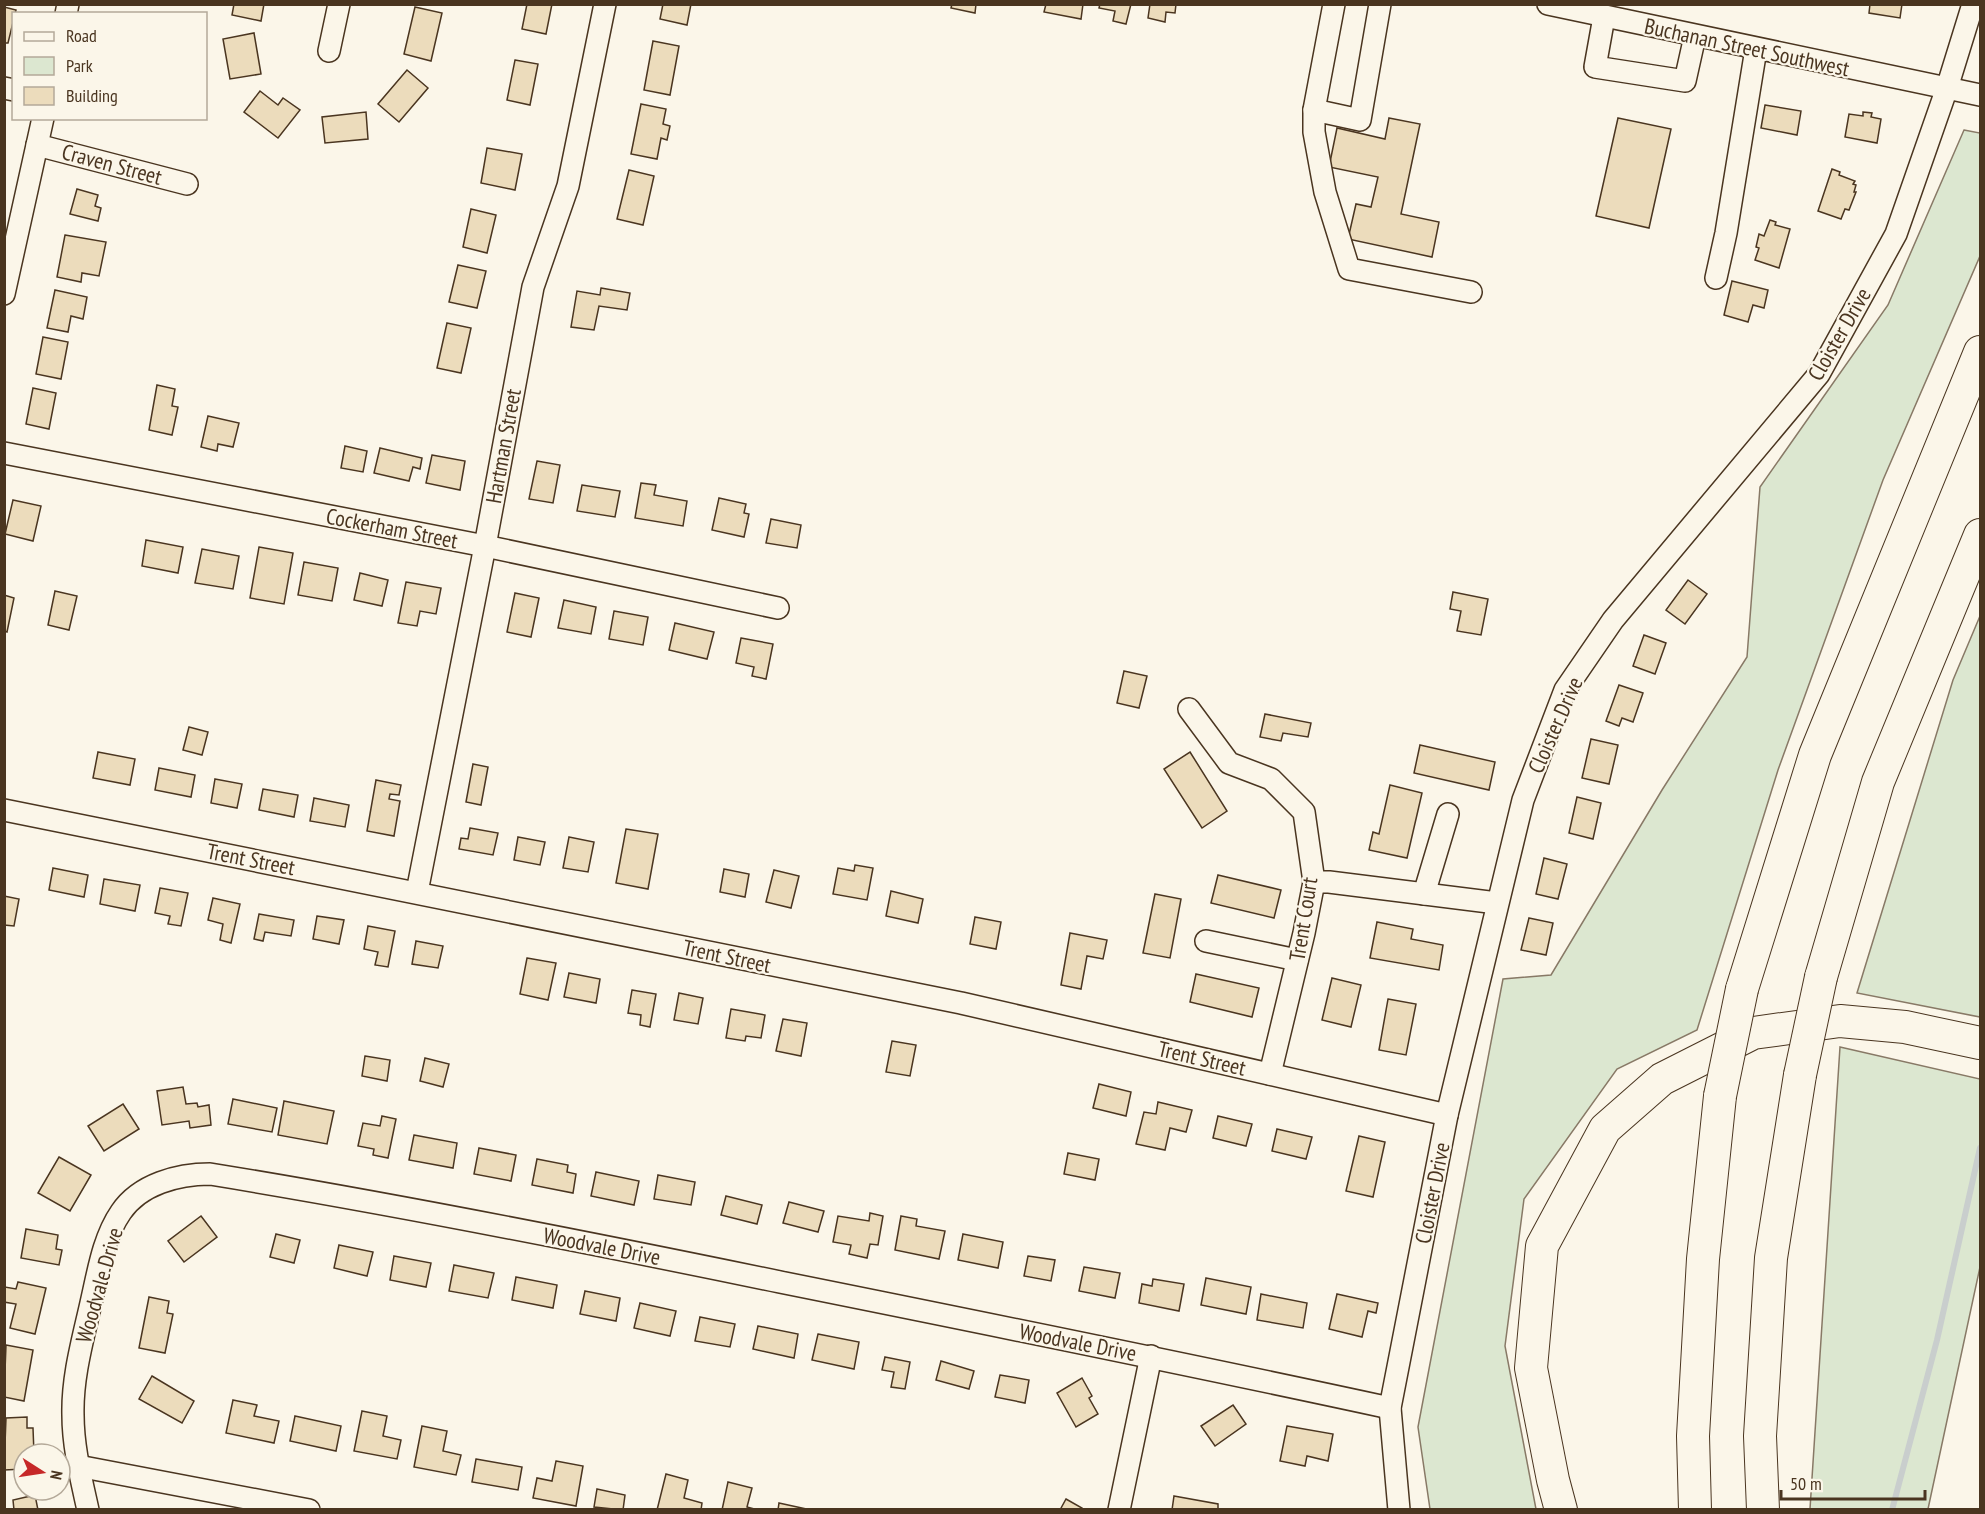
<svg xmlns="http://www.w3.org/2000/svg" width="1985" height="1514" font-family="'PT Sans Narrow',sans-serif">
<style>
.green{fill:#dce7d0;stroke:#887966;stroke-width:1.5}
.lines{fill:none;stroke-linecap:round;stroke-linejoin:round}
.stream{stroke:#c9cecd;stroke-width:6}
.building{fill:#ecdcbc;stroke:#4a3520;stroke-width:1.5}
.minor-casing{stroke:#4a3520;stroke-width:24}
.highway-casing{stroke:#4a3520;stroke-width:34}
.minor{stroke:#fbf6e9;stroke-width:21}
.highway{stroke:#fbf6e9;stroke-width:32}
.highway-bridge-casing{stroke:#4a3520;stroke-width:34;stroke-linecap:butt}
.highway-bridge{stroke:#fbf6e9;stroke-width:32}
.labels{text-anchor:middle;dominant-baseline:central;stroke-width:4.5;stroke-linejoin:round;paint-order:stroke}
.street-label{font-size:22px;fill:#4a3520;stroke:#fbf6e9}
</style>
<rect width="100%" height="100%" fill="#fbf6e9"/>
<g class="green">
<path d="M1964,130L1980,133V256L1883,480L1778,770L1697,1030L1617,1069L1524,1199L1505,1346L1536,1509H1430L1418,1427L1503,979L1551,975L1662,790L1747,657L1760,487L1888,305Z"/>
<path d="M1980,616V1017L1857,993L1953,680Z"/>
<path d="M1840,1047L1980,1079V1267L1928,1509H1810Z"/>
</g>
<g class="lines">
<path class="stream" d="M1892,1510L1937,1340L1980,1148"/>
</g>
<g class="building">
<path d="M234,4H264L261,21L232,15Z"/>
<path d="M527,4H552L546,34L522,29Z"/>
<path d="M663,4H691L687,25L660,19Z"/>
<path d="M952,4H976L975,13L951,8Z"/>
<path d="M1046,4H1083L1081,19L1044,12Z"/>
<path d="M1100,4H1131L1126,24L1113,21L1115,11L1099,8Z"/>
<path d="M1150,4H1176L1175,13L1166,12L1165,22L1148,18Z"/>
<path d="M1870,4H1902L1900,18L1869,13Z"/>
<path d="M4,7L16,10L8,43H4Z"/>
<path d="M415,7L442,13L431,61L404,54Z"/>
<path d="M254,33L261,74L230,79L223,39Z"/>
<path d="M653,41L679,46L670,95L644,90Z"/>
<path d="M515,60L538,64L530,105L507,100Z"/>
<path d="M407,70L428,88L399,122L378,104Z"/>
<path d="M260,91L278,105L283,98L300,110L278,138L244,112Z"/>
<path d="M641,104L666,109L663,124L670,126L667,140L661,138L657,159L631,154Z"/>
<path d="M1765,105L1801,111L1797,135L1761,128Z"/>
<path d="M366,112L368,139L325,143L322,117Z"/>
<path d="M1863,112L1872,113L1871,117L1881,119L1877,143L1845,137L1849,114L1863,116Z"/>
<path d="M1389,118L1420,124L1401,214L1439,222L1432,257L1348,239L1356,204L1371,207L1378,177L1329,167L1337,128L1385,139Z"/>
<path d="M1618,118L1671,129L1649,228L1596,216Z"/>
<path d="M487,148L522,154L515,190L481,183Z"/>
<path d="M1832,169L1840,172L1839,175L1855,181L1853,184L1856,185L1854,192H1856L1849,210L1845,209L1841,219L1818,211Z"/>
<path d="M629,170L654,176L643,225L617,219Z"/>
<path d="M77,189L98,195L95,206L101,208L98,221L70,214Z"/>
<path d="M471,209L496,215L487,253L463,247Z"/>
<path d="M1770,220L1776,222L1775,225L1790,229L1779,268L1755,260L1759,248L1756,247L1759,234L1764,236Z"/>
<path d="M65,235L106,242L99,276L82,273L81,282L57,277Z"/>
<path d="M458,265L486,271L477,308L449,302Z"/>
<path d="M1732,281L1768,290L1764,308L1753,305L1748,322L1724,315Z"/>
<path d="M601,288L630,293L627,310L599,306L594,330L571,327L577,291L600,295Z"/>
<path d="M55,290L87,297L83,319L71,316L68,332L47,328Z"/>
<path d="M447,323L471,328L461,373L437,368Z"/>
<path d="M43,337L68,342L61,379L36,374Z"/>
<path d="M157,385L175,389L172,406L178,407L172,435L149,430Z"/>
<path d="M33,388L56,393L49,429L26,424Z"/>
<path d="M208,416L239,423L233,447L218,444L217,451L201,447Z"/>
<path d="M345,446L367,451L363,472L341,468Z"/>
<path d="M380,448L422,458L420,469L413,467L409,481L374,473Z"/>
<path d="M432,455L465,461L460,490L426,483Z"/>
<path d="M537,461L560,465L553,503L529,499Z"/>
<path d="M641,483L656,485L654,495L687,501L683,526L635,518Z"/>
<path d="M582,485L620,491L615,517L577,511Z"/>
<path d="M719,498L746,504L744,513L749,514L744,537L712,530Z"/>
<path d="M13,500L41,506L33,541L5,534Z"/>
<path d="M771,519L801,525L797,548L766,543Z"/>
<path d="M146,540L183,547L178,573L142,566Z"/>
<path d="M259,547L293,553L284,604L250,598Z"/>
<path d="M202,549L239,556L233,589L195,583Z"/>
<path d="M304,562L338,568L332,601L298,595Z"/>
<path d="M360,573L388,580L382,606L354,600Z"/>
<path d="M1688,580L1707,594L1685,624L1666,610Z"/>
<path d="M406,582L441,588L436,614L420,611L417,626L398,623Z"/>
<path d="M55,591L77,596L69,630L48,625Z"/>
<path d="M1453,592L1488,599L1481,635L1457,631L1461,611L1450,609Z"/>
<path d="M515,593L539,598L531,637L507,632Z"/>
<path d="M4,595L14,598L7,632L4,631Z"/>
<path d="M564,600L596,607L591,634L558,628Z"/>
<path d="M614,611L648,617L643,645L609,639Z"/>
<path d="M675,623L714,632L707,659L669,650Z"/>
<path d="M1644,635L1666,643L1655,674L1633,666Z"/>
<path d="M741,638L773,644L766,679L752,676L754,667L736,663Z"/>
<path d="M1124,671L1147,676L1139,708L1117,703Z"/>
<path d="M1619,685L1643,693L1633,722L1622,718L1619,726L1606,721Z"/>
<path d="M1265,714L1311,723L1308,737L1283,733L1281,741L1260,737Z"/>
<path d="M189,727L208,732L202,755L183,750Z"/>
<path d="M1591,739L1618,745L1609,784L1582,778Z"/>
<path d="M1420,745L1495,762L1489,790L1414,773Z"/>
<path d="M98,752L135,759L130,785L93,778Z"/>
<path d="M1190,752L1227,811L1202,828L1164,769Z"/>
<path d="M473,764L488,767L481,805L466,802Z"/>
<path d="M159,768L195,775L191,797L155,790Z"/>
<path d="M215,779L242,784L237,808L211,803Z"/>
<path d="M376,780L401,785L399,795L390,794L389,799L400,801L394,836L367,831Z"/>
<path d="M1390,785L1422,793L1407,858L1369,850L1373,832L1379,834Z"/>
<path d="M263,789L298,795L294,817L259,810Z"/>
<path d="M1577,797L1601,803L1593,839L1569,833Z"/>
<path d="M314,798L349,805L345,827L310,821Z"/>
<path d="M470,828L498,833L493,855L459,849L461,838L468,839Z"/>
<path d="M626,829L658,834L648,889L616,883Z"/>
<path d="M518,837L545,842L540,865L514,860Z"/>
<path d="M569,837L594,842L588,872L563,868Z"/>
<path d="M1544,858L1567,864L1558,899L1536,894Z"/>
<path d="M855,865L873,868L867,900L833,894L838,868L854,871Z"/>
<path d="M53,868L88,875L84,897L49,890Z"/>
<path d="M724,869L749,874L745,897L720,892Z"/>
<path d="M774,870L799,876L791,908L766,902Z"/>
<path d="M1218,875L1281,890L1274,918L1211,903Z"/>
<path d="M104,879L140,885L135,911L100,904Z"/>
<path d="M160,888L188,893L181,926L168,924L170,916L155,913Z"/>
<path d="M891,891L923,899L918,923L886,916Z"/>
<path d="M1155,894L1181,899L1170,958L1143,953Z"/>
<path d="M4,896L19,899L14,926L4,925Z"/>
<path d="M213,898L240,904L231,943L220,940L223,924L208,920Z"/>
<path d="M259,914L294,920L291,936L265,932L263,941L254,939Z"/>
<path d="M317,916L344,920L339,944L313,939Z"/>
<path d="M975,917L1001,922L996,949L970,944Z"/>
<path d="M1529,918L1553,923L1546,955L1521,950Z"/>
<path d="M1377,922L1413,929L1411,939L1443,945L1439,970L1370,958Z"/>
<path d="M368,926L395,931L388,967L375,965L378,952L364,949Z"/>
<path d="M1070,933L1107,940L1103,959L1087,956L1081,989L1061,985Z"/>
<path d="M416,941L443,946L438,968L412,964Z"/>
<path d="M527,958L556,963L548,1000L520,994Z"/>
<path d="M569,973L600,979L596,1003L564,997Z"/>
<path d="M1196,974L1259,988L1252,1017L1190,1002Z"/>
<path d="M1332,978L1361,985L1351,1027L1322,1020Z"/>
<path d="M632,990L656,994L650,1027L640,1025L641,1015L628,1013Z"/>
<path d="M679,993L703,998L698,1024L674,1020Z"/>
<path d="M1388,999L1416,1004L1406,1055L1379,1050Z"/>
<path d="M731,1009L765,1015L761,1038L746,1036L745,1041L726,1038Z"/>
<path d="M783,1019L807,1023L801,1056L776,1051Z"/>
<path d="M892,1041L916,1045L910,1076L886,1072Z"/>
<path d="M365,1056L390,1060L387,1081L362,1076Z"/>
<path d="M425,1058L449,1064L443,1087L420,1081Z"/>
<path d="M1099,1084L1131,1092L1126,1116L1093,1108Z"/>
<path d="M183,1087L186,1104L197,1103L198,1107L209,1105L211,1125L190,1128L189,1121L162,1125L157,1091Z"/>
<path d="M233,1099L277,1108L272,1132L228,1124Z"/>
<path d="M284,1101L334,1111L327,1144L278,1135Z"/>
<path d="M1158,1102L1192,1110L1186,1132L1170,1128L1165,1150L1136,1144L1144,1112L1156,1114Z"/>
<path d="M123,1104L139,1129L104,1151L88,1126Z"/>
<path d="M382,1116L396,1119L388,1158L373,1155L374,1149L358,1146L363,1123L380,1126Z"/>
<path d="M1218,1116L1252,1124L1246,1146L1213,1138Z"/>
<path d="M1277,1129L1312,1137L1306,1159L1272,1151Z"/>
<path d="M414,1135L457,1143L453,1168L409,1160Z"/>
<path d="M1359,1136L1385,1142L1373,1197L1346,1191Z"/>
<path d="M479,1148L516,1155L511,1181L474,1174Z"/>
<path d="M1068,1153L1099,1159L1095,1180L1064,1174Z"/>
<path d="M59,1157L91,1175L70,1211L38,1193Z"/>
<path d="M537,1159L568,1165L567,1172L576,1174L573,1193L532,1185Z"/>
<path d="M596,1172L639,1181L634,1205L591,1196Z"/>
<path d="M658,1175L695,1182L691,1205L654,1199Z"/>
<path d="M726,1196L762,1205L757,1224L721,1215Z"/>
<path d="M789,1202L824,1211L818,1232L783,1223Z"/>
<path d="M870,1213L883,1216L878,1245L870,1244L867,1258L849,1254L851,1245L833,1242L838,1216L869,1221Z"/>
<path d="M201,1216L217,1237L184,1262L168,1241Z"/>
<path d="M901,1216L917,1219L916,1226L945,1231L939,1259L895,1250Z"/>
<path d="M26,1229L58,1235L56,1249L62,1250L59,1265L21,1258Z"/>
<path d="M276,1234L300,1240L294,1263L270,1257Z"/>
<path d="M963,1234L1003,1242L998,1268L958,1260Z"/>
<path d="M339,1245L373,1252L367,1276L334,1268Z"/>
<path d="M394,1256L431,1263L426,1287L390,1280Z"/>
<path d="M1028,1256L1055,1260L1051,1281L1024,1276Z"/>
<path d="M454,1265L494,1273L488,1298L449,1291Z"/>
<path d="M1084,1267L1120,1273L1115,1298L1079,1291Z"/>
<path d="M516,1277L557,1285L553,1308L512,1300Z"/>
<path d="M1206,1278L1251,1287L1246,1314L1201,1305Z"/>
<path d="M1153,1279L1184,1284L1179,1311L1139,1303L1142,1284L1152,1286Z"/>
<path d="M18,1282L46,1288L35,1334L10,1328L16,1304L4,1302V1289L5,1287L16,1289Z"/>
<path d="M585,1291L620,1298L616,1321L580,1314Z"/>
<path d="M1261,1294L1307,1303L1303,1328L1257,1320Z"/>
<path d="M1337,1294L1378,1303L1376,1313L1368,1311L1362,1337L1329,1329Z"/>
<path d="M149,1297L169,1301L167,1313L173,1314L165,1353L139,1348Z"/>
<path d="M640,1303L676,1311L670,1336L634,1328Z"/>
<path d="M700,1317L735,1324L730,1347L695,1341Z"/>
<path d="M758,1326L798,1334L794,1358L753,1349Z"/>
<path d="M818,1334L859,1342L854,1369L812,1360Z"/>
<path d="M6,1345L33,1350L24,1401L4,1397Z"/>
<path d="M885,1357L910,1362L905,1389L891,1387L894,1372L882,1370Z"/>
<path d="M941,1361L974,1371L969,1389L936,1380Z"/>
<path d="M1000,1375L1029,1380L1025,1403L995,1397Z"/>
<path d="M152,1376L194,1401L182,1423L139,1399Z"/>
<path d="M1082,1378L1092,1396L1089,1398L1098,1414L1076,1427L1057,1393Z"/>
<path d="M233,1400L257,1405L254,1416L279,1421L274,1443L226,1433Z"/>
<path d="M1233,1405L1246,1424L1215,1446L1201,1426Z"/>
<path d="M362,1411L387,1416L383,1436L401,1440L397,1459L354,1451Z"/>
<path d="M295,1416L341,1426L336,1451L290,1441Z"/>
<path d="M27,1417V1428H33L34,1454H24V1469L4,1470L6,1418Z"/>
<path d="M422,1426L447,1431L443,1451L461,1455L456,1475L414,1467Z"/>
<path d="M1287,1426L1333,1434L1328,1461L1307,1456L1305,1466L1280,1461Z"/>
<path d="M476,1459L522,1467L518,1490L472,1482Z"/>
<path d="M556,1461L583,1466L576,1506L533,1498L537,1478L552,1481Z"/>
<path d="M666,1474L688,1480L684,1498L702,1503L701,1510H657Z"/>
<path d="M728,1482L752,1488L747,1507L758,1510H722Z"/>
<path d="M597,1489L625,1495L623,1510L594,1507Z"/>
<path d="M35,1495L38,1510H14L13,1500Z"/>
<path d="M1174,1496L1218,1504V1510H1172Z"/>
<path d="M1066,1499L1082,1508L1081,1510H1060Z"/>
<path d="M779,1503L811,1510H778Z"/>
</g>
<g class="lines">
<defs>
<g id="minor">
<path d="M1334,4L1314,110V132L1325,192L1349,269L1471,292"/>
<path d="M1548,4L1980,95"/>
<path d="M66,14L68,4"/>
<path d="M1604,17L1595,67L1685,81L1695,36"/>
<path d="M329,51L339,4"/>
<path d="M4,88L14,90"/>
<path d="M1314,110L1360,120L1380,4"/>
<path d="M37,145L187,184"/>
<path d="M1716,278L1726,233L1756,49"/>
<path d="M4,294L43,118"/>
<path d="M4,453L485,546L778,608"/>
<path d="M1189,709L1229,763L1271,779L1304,812L1314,882L1304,933L1270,1074"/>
<path d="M4,810L961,1003L1447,1115"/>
<path d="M1314,882H1329L1497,903"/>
<path d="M417,892L485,546L533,287L568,186L605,4"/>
<path d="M1424,894L1448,814"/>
<path d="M1206,941L1297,960"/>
<path d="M78,1466L309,1510"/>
<path d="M88,1510C81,1478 73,1447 73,1415C72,1377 83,1339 91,1303C98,1273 103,1238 121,1212C140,1184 178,1174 210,1174C401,1205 591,1243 780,1282C984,1323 1187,1364 1390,1408"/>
<path d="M1119,1510L1151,1356"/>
<path d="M1399,1510L1390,1408L1447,1115L1523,800L1565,690L1613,620L1819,374L1896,234L1947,88L1973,4"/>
</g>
<g id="highway">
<path d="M1821,977L1878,782L1980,535"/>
<path d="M1742,989L1815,755L1980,352"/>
<path d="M1561,1510L1553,1480L1531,1368L1542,1246L1605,1129L1662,1079L1753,1033L1840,1021L1905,1027L1980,1043"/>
<path d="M1695,1510L1693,1436L1703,1259L1720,1096"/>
<path d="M1763,1510L1760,1436L1771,1258L1800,1075"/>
</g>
</defs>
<use href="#minor" class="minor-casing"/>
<use href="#highway" class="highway-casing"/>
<use href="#minor" class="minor"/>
<use href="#highway" class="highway"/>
<defs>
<g id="highway-bridge">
<path d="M1800,1075L1821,977"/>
<path d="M1720,1096L1742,989"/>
</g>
</defs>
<use href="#highway-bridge" class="highway-bridge-casing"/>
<use href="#highway-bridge" class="highway-bridge"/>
</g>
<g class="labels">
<g class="street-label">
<text transform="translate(1747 47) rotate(12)">Buchanan Street Southwest</text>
<text transform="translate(112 164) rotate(15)">Craven Street</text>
<text transform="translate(1839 334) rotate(-60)">Cloister Drive</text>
<text transform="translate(503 446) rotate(-80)">Hartman Street</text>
<text transform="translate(392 528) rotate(11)">Cockerham Street</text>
<text transform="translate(1555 725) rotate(-66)">Cloister Drive</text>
<text transform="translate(251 859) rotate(11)">Trent Street</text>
<text transform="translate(1303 919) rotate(-81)">Trent Court</text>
<text transform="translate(727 956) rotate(12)">Trent Street</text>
<text transform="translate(1202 1058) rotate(13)">Trent Street</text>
<text transform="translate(1432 1193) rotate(-79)">Cloister Drive</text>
<text transform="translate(602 1246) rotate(11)">Woodvale Drive</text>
<text transform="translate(99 1285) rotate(-74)">Woodvale Drive</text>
<text transform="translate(1078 1342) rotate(11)">Woodvale Drive</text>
</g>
</g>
<rect width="1985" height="1514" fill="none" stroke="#4a3520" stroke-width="12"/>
<rect x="12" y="12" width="195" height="108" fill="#fbf6e9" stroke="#b4a999" stroke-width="1.5"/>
<rect x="24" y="32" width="30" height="9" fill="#fbf6e9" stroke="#b4a999" stroke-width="1.5"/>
<text x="66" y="42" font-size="18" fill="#4a3520">Road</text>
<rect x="24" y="57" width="30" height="18" fill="#dce7d0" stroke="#b4a999" stroke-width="1.5"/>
<text x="66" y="72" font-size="18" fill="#4a3520">Park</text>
<rect x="24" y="87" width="30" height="18" fill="#ecdcbc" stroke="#b4a999" stroke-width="1.5"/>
<text x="66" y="102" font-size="18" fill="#4a3520">Building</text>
<g transform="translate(42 1472) rotate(102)"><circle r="28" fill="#fbf6e9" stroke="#b4a999" stroke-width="1.5"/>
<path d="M0-4.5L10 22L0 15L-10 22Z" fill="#c62828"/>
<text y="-9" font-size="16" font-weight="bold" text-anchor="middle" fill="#4a3520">N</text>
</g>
<path d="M1781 1490v9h144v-9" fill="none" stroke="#4a3520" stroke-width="3"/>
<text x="1790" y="1490" font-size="18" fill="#4a3520" stroke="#fbf6e9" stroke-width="4.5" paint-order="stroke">50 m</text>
</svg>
